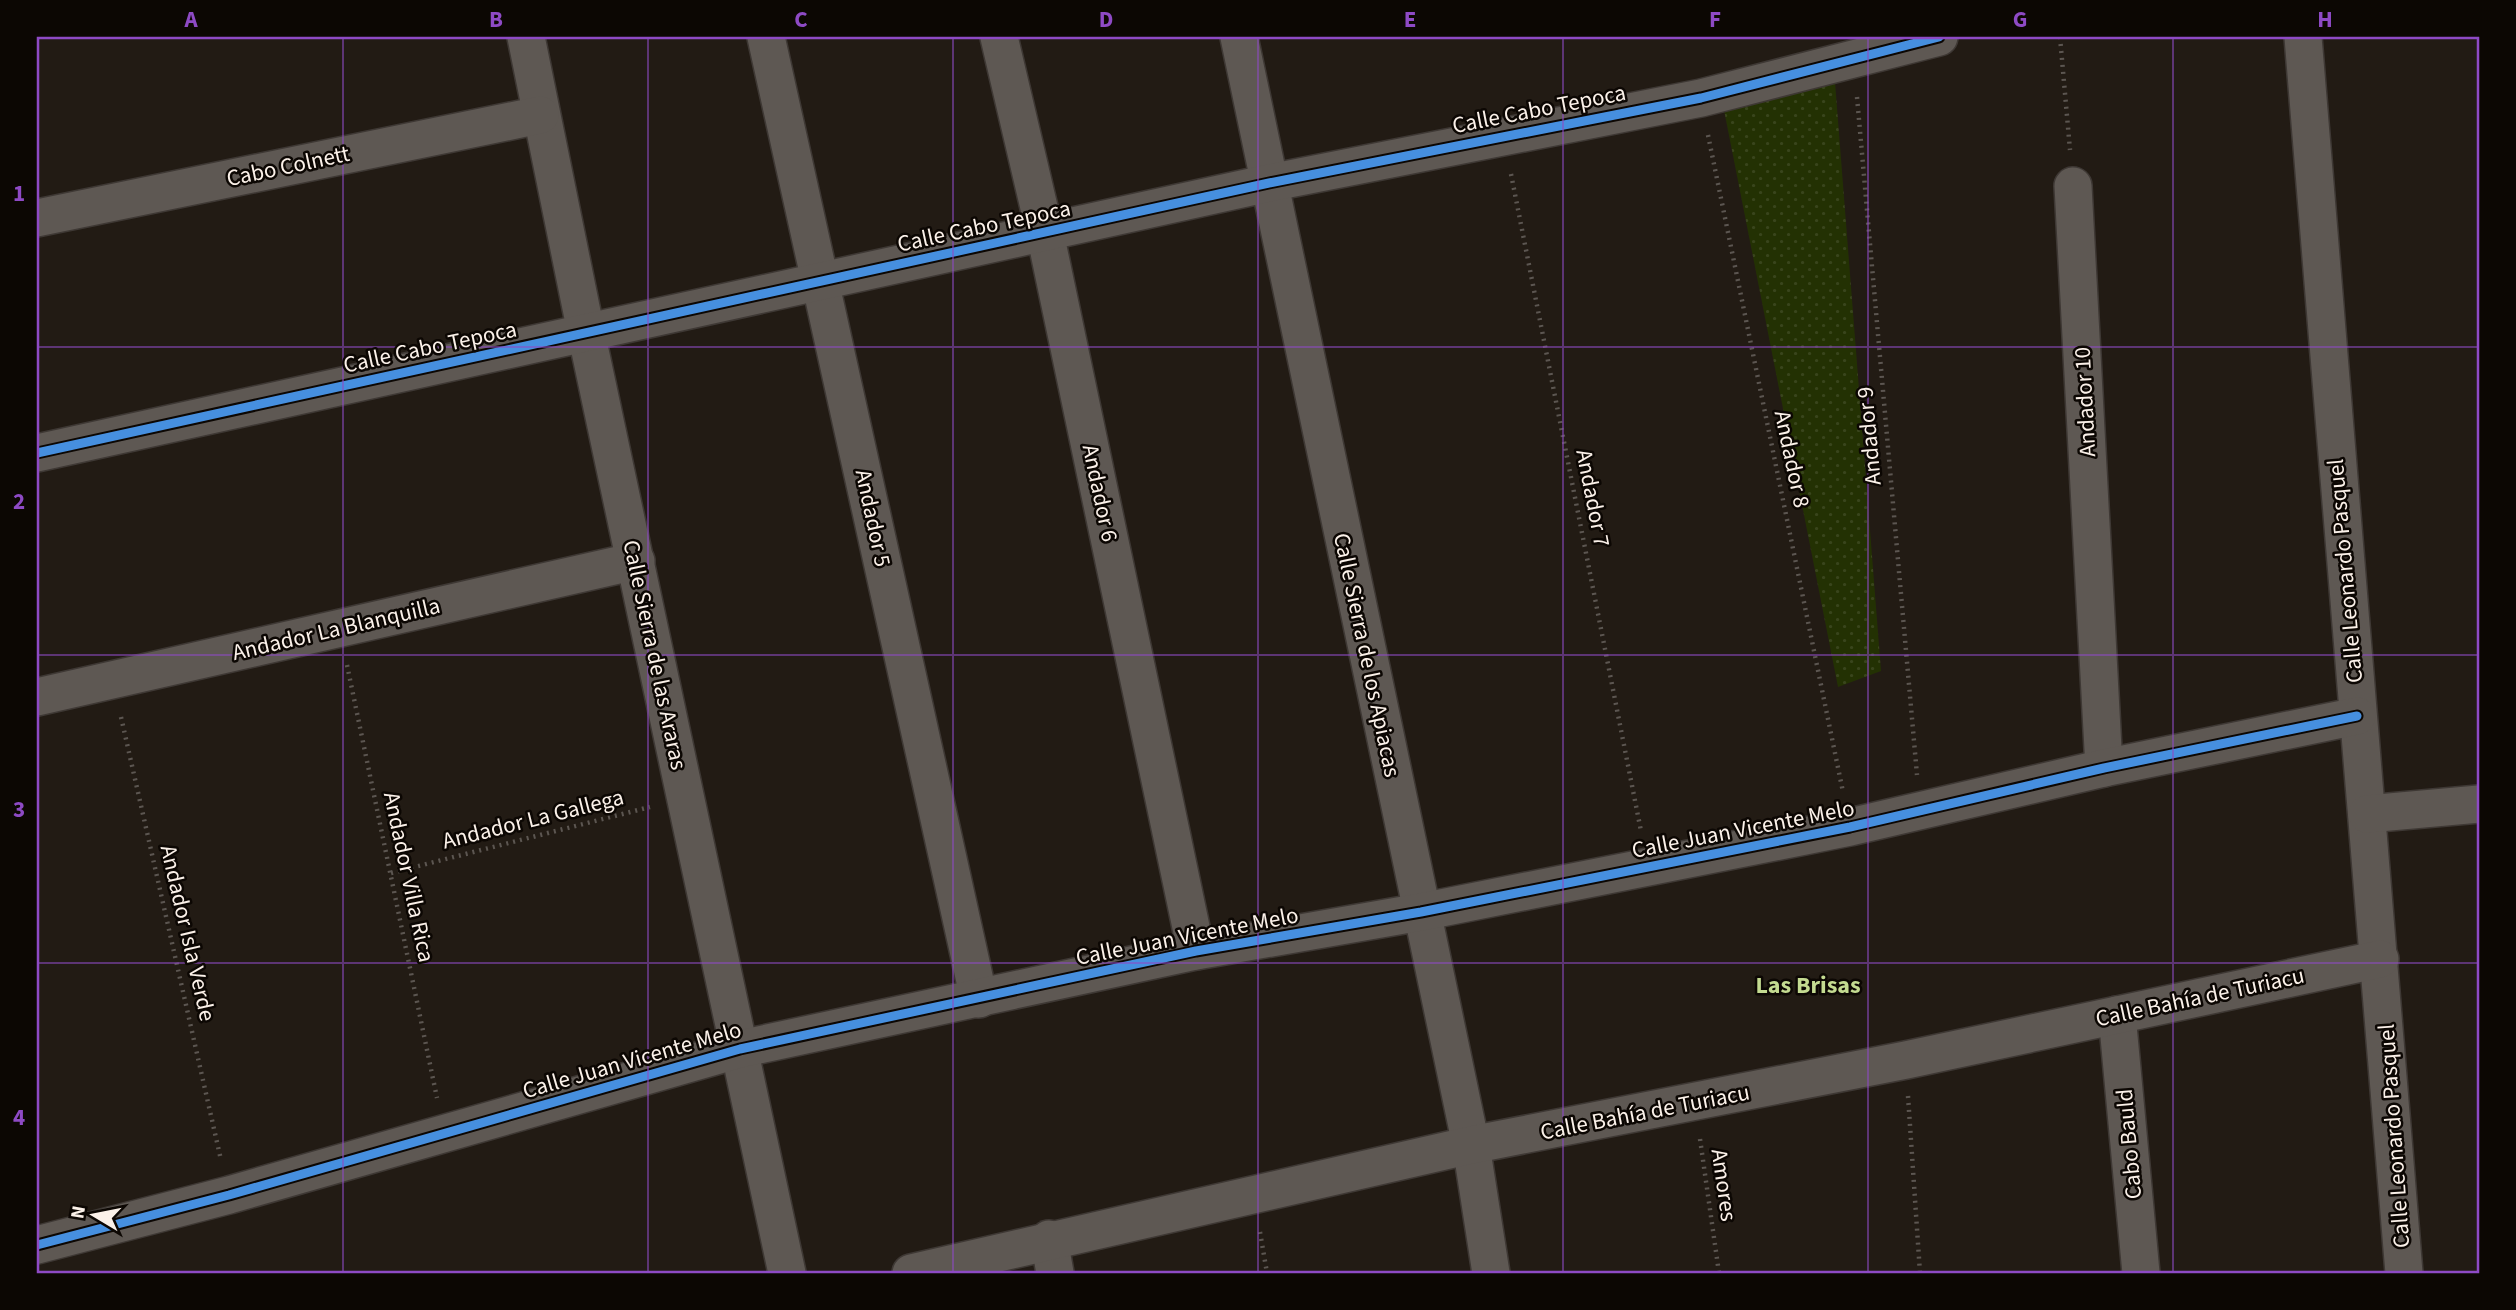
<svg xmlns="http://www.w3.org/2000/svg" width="2516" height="1310" font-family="'Source Sans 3',sans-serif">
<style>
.park{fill:url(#park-dots)}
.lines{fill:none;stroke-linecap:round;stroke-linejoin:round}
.minor-casing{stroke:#3e3834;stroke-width:40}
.path{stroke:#5c5651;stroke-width:4.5;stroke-dasharray:2 5;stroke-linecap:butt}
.minor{stroke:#5e5853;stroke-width:37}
.cycleway-casing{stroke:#0c0703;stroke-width:13}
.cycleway{stroke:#468fdf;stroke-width:9}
.grid{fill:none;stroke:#8e4ac5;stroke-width:2;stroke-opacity:0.55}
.labels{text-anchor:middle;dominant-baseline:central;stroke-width:5;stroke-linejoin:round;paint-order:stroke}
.street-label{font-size:23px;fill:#fbf1e9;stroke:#0c0703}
.neighbourhood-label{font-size:24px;font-weight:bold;fill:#c4db91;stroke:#0c0703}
.neatline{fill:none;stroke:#8e4ac5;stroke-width:2.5}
.grid-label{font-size:23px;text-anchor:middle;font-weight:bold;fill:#8e4ac5}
</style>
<defs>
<pattern id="park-dots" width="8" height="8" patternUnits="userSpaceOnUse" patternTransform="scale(1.75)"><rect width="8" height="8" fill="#233103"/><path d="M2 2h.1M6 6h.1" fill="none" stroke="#39451c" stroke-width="1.8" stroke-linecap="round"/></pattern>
</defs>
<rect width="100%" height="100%" fill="#221b14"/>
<path class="park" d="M1835,82L1881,671L1838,687L1724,110Z"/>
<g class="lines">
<defs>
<g id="minor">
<path d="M526,37L586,332L787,1273"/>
<path d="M766,37L979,999"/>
<path d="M999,37L1045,233L1196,951"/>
<path d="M1239,37L1471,1145L1491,1273"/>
<path d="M2303,37L2404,1273"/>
<path d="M2073,186L2104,768"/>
<path d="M37,218L540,115"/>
<path d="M37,453L1269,183L1701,98L1939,37"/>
<path d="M37,697L636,561"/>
<path d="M2367,814L2479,804"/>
<path d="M2117,1015L2141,1273"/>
<path d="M1049,1239L1055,1273"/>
<path d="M37,1245L229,1195L740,1049L1196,951L1421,912L1850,827L2104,768L2357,716"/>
<path d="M911,1273L1471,1145L1906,1060L2380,959"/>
</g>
</defs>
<use href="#minor" class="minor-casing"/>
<g class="path">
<path d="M2060,37L2070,150"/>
<path d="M1857,97L1917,775"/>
<path d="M1708,135L1843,792"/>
<path d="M1511,174L1641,831"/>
<path d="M347,665L437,1098"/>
<path d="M121,717L221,1160"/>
<path d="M391,873L650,807"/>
<path d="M1908,1096L1920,1273"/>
<path d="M1700,1139L1719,1273"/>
<path d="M1260,1232L1267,1273"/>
</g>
<use href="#minor" class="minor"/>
<defs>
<g id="cycleway">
<path d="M37,453L1269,183L1701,98L1939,37"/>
<path d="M37,1245L229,1195L740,1049L1196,951L1421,912L1850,827L2104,768L2357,716"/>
</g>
</defs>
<use href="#cycleway" class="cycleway-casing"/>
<use href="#cycleway" class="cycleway"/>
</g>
<path class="grid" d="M343,37V1273M648,37V1273M953,37V1273M1258,37V1273M1563,37V1273M1868,37V1273M2173,37V1273M37,347H2479M37,655H2479M37,963H2479"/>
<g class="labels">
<g class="street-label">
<text transform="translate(1539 109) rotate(-11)">Calle Cabo Tepoca</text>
<text transform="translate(288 166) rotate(-12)">Cabo Colnett</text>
<text transform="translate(984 226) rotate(-12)">Calle Cabo Tepoca</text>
<text transform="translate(430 347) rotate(-12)">Calle Cabo Tepoca</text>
<text transform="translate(2085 402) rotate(-93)">Andador 10</text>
<text transform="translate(1869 436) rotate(-95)">Andador 9</text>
<text transform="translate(1792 459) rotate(78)">Andador 8</text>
<text transform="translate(1100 493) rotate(78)">Andador 6</text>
<text transform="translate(1593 498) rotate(79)">Andador 7</text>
<text transform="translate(873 518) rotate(78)">Andador 5</text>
<text transform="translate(2345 571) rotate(-95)">Calle Leonardo Pasquel</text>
<text transform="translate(336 629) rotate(-13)">Andador La Blanquilla</text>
<text transform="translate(655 655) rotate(78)">Calle Sierra de las Araras</text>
<text transform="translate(1367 655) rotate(78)">Calle Sierra de los Apiacas</text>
<text transform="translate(533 819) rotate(-14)">Andador La Gallega</text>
<text transform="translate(1743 829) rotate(-11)">Calle Juan Vicente Melo</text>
<text transform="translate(409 877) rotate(78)">Andador Villa Rica</text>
<text transform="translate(188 933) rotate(77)">Andador Isla Verde</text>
<text transform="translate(1187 936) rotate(-11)">Calle Juan Vicente Melo</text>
<text transform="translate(2200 997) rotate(-12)">Calle Bahía de Turiacu</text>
<text transform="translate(632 1060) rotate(-16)">Calle Juan Vicente Melo</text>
<text transform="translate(1645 1112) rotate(-11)">Calle Bahía de Turiacu</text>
<text transform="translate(2394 1136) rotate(-94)">Calle Leonardo Pasquel</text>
<text transform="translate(2129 1144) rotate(-95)">Cabo Bauld</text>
<text transform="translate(1724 1185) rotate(82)">Amores</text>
</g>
<g class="neighbourhood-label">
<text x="1808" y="985">Las Brisas</text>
</g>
</g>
<rect width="2516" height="1310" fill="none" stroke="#0c0703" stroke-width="77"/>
<g transform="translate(94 1215) rotate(280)" stroke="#0c0703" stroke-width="5" paint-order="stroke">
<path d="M0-5L12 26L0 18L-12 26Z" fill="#fbf1e9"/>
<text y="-10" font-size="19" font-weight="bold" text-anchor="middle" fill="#fbf1e9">N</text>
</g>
<rect x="38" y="38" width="2440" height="1234" class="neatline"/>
<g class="grid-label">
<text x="191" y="27">A</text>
<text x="496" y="27">B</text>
<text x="801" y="27">C</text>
<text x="1106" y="27">D</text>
<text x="1410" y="27">E</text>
<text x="1715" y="27">F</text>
<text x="2020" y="27">G</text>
<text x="2325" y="27">H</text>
<text x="19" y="201">1</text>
<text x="19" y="509">2</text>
<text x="19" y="817">3</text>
<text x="19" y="1125">4</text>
</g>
</svg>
